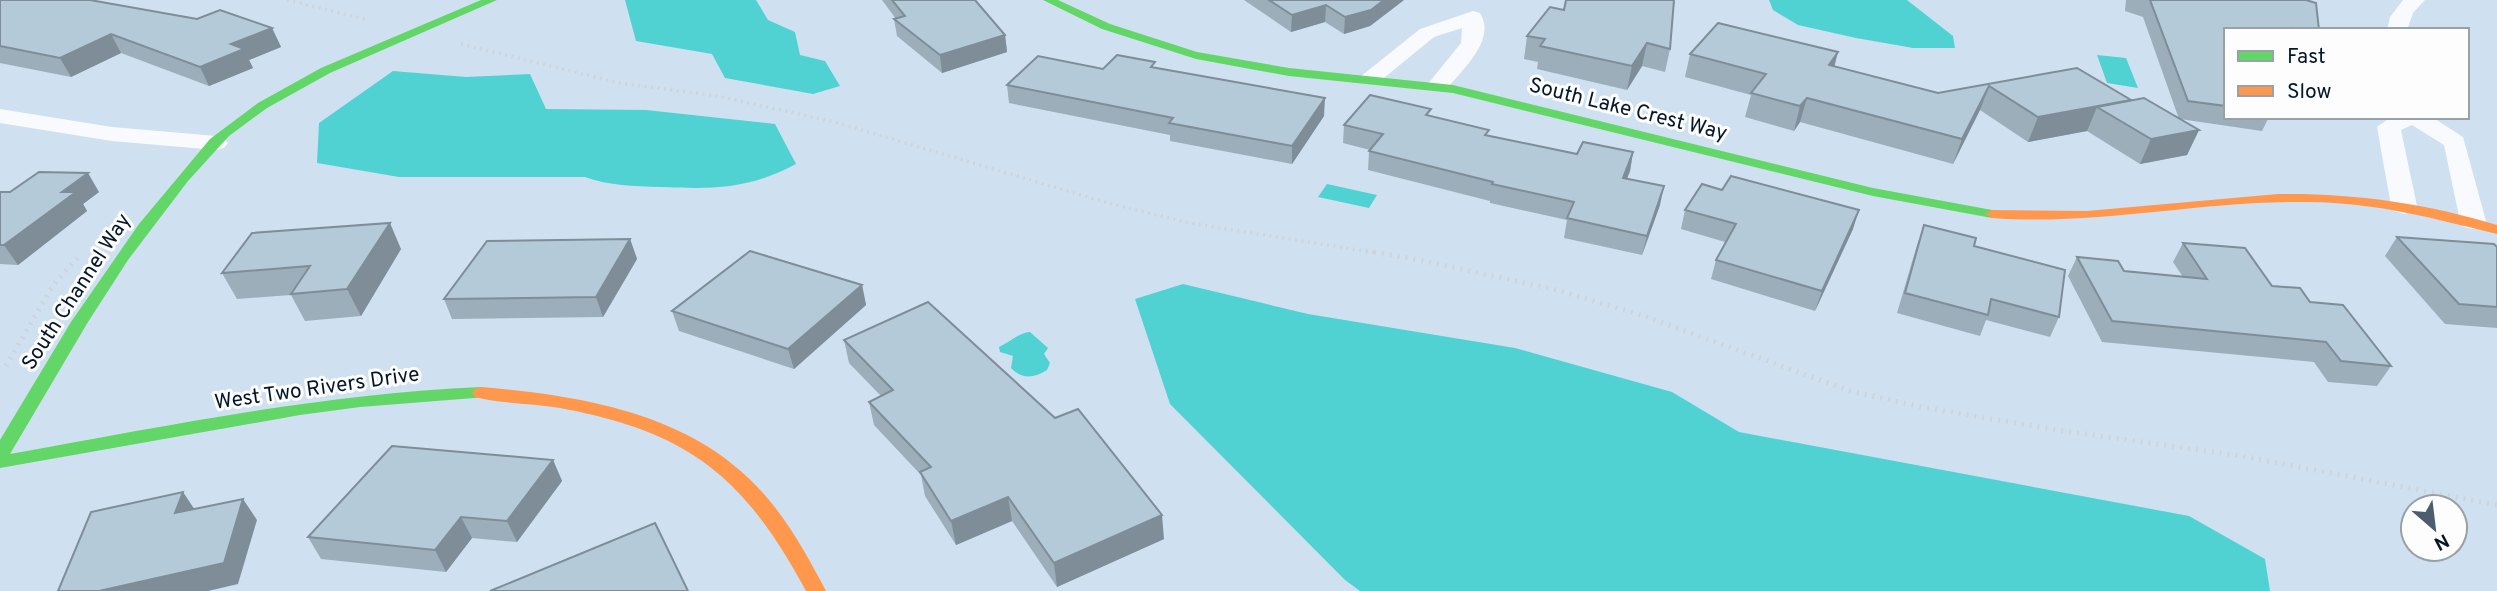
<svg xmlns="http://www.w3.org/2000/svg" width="2497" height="591" font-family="Overpass,sans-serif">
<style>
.water{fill:#51d2d2}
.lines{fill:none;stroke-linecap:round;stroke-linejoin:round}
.path-far1{stroke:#ced4d9;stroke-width:3.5;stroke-dasharray:2 4.5;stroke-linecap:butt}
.path{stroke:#ced4d9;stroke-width:5;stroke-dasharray:2 6;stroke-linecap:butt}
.street{fill:#f8fafd;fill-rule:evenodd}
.fast{fill:#63d668;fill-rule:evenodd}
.slow{fill:#ff974d;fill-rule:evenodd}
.wall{fill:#9baeba}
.shaded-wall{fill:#7e8d97}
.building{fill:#b4cad8;stroke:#7e8d97;stroke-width:2}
.labels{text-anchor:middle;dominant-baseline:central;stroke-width:6;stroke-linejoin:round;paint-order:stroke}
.street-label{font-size:21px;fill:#041628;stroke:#fdfdfd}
</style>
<rect width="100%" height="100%" fill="#cfe0f1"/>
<g class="water">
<path d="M625,0H756L768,20L795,32L800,55L825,61L840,86L813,94L725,78L712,54L636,41Z"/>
<path d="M1769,0H1907L1953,36L1955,48H1913L1856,38L1798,25L1773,10Z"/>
<path d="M2097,55L2126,58L2138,88L2107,83Z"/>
<path d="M393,71L466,77L530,74L546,109L646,110L775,124L796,164C747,190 713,189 660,187C633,186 610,186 585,177H399L317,163L319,123Z"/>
<path d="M1327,184L1377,195L1369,208L1318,197Z"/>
<path d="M1183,284L1308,314L1515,348L1672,392L1739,432L2189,516L2265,559L2270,591H1360L1345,580L1170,404L1135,299Z"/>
<path d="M1030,332L1048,348L1044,354L1050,363L1047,370C1034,378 1023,380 1011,368L1013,356L1000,352L999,347C1010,342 1018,333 1030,332Z"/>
</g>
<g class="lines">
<g class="path-far1">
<path d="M287,0L368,20"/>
<path d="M461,44L619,83L717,96L835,122L1108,203L1189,223L1377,253"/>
</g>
<g class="path">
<path d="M1366,251L1420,260L1557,290L1647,317L1850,391L1921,407L2057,430L2242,456L2497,505"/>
<path d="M6,366L54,284L78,257"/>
</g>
<g class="street">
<path d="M2403,0H2425L2413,13L2407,30H2387L2390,17Z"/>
<path d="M1473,11L1480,13C1497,40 1462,70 1446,90H1430L1427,85L1461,43L1462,28L1434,37L1379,82H1363L1360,77L1420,29Z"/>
<path d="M0,109L112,127L216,136L224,138L228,143L224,148L216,150L112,141L0,123Z"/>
<path d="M2391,117H2432L2463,137L2486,221L2482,227L2473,229L2464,227L2460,221L2444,145L2412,125L2401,130L2417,206L2413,211L2404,214L2395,211L2391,206L2377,127Z"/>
</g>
<g class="fast">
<path d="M481,0H497L330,73L267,108L229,136L188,181L128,260L88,322L10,454C167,426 321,394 481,387L487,389L490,393L487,397L360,407L300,415L0,468V440L71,322L139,224L210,139L258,103L321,68Z"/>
<path d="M1043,0H1058L1110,24L1197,52L1289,68L1453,85L1873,188L1992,210L1999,214L1992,218L1873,196L1453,93L1289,76L1196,59L1102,29Z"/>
</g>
<g class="slow">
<path d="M2278,194C2353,193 2425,203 2497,225V234C2431,218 2379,203 2309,202C2203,200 2099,226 1992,218L1985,214L1992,210L2087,211Z"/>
<path d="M481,387C582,396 692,413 763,493C789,522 808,557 826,591H806C744,476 689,432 560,408C532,403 502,404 475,397L472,393L475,389Z"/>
</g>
</g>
<g class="wall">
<path d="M0,0L197,19L272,28L281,47L249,60L253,68L209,86L121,53L71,77L0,63Z"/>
<path d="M882,0H975L1005,35L1007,52L942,73L897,36L894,19H896Z"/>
<path d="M1244,0H1404L1370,26L1344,34L1325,22L1291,32Z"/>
<path d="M2126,0H2306L2319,30H2226V117H2269L2262,131L2180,119L2199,130L2187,155L2140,164L2087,131L2028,142L1980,110L1953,164L1800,122L1794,131L1745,117L1751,95L1685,77L1690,54L1834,66L1938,93L2077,68L2131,100L2179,119L2143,17L2125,11Z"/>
<path d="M1550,7L1670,49L1665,72L1642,66L1627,90L1537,69L1538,62L1524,59L1527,36Z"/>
<path d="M1156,68L1324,116L1292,164L1170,141V135L1009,103L1007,85L1103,69Z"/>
<path d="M1430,116L1488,136L1577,154L1633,152L1630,171L1627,178L1660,205L1642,255L1564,238L1567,220L1490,203V201L1368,170L1369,151L1370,150L1343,143L1344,125Z"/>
<path d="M0,192H99L83,204L87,211L18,265L0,264Z"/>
<path d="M1685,210L1853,229L1815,311L1711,279L1716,260L1725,242L1681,229Z"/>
<path d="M1924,225L1974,246L2059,317L2050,337L1986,320L1980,336L1897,313L1917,245Z"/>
<path d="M2397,237L2497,247V328L2445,324L2385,256Z"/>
<path d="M630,239L637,259L603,317L452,319L444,299Z"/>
<path d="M2183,243L2272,286L2310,302L2391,366L2377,386L2328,382L2314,362L2102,342L2068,276L2077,257L2124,271L2183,277L2173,262Z"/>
<path d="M401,249L361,316L305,321L291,295L237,299L222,273Z"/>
<path d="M862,285L866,305L794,369L679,331L672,311Z"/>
<path d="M844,340L1164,539L1057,587L1012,521L956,545L925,496L921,475L874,425L869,402L881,396L849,363Z"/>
<path d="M553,460L562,481L517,542L472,538L446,572L321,559L308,537Z"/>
</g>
<g class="shaded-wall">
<path d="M1384,0H1404L1370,26L1344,34L1345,17Z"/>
<path d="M1326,5L1325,22L1291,32L1292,15Z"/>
<path d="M272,28L281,47L249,60L253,68L209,86L200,67L231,44Z"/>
<path d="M111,34L121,53L71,77L60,58Z"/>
<path d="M1005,35L1007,52L942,73L940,55Z"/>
<path d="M1647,43L1642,66L1627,90L1632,66Z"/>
<path d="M1838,52L1832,76L1829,65Z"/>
<path d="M1989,86L1980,110L1953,164L1962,139Z"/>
<path d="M1325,98L1324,116L1292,164V146Z"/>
<path d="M1807,98L1800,122L1794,131L1800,106Z"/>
<path d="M2131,100L2097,107L2087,131L2028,142L2038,117Z"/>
<path d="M2199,130L2187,155L2140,164L2151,139Z"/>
<path d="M1633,152L1630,171L1620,197L1623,178Z"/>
<path d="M88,173L99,192L83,204L87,211L18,265L4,245L62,192Z"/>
<path d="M1664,186L1660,205L1642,255L1647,236Z"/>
<path d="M1859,210L1853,229L1815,311L1822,291Z"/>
<path d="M390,223L401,249L361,316L347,289Z"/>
<path d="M630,239L637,259L603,317L596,297Z"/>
<path d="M862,285L866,305L794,369L788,349Z"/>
<path d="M553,460L562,481L517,542L507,521Z"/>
<path d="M183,492L197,513H175Z"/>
<path d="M1008,497L1012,521L956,545L951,521Z"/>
<path d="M243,499L257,520L238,584L208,591H99Z"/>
<path d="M1162,515L1164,539L1057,587L1054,563Z"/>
<path d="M461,517L472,538L446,572L435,550Z"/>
</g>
<g class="building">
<path d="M0,0H90L197,19L220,10L272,28L231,44L244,49L200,67L111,34L60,58L0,46Z"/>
<path d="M892,0H975L1005,35L940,55L894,19L905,16Z"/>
<path d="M1269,0H1384L1371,10L1345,17L1326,5L1292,15Z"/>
<path d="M1566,0H1674L1670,49L1647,43L1632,66L1540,46L1545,39L1527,36L1550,7L1564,10Z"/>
<path d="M2150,0H2306L2316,3L2319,30H2301L2293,28V30H2226V106L2188,101Z"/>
<path d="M1718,23L1838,52L1829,65L1938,93L2077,68L2131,100L2038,117L1989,86L1962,139L1807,98L1800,106L1751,93L1766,74L1690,54Z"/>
<path d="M1117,55L1155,62L1151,67L1325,98L1292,146L1169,123L1173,118L1007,85L1038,56L1103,69Z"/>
<path d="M1370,95L1431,109L1426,115L1489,130L1485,135L1577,154L1583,142L1633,152L1623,178L1664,186L1647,236L1567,218L1574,202L1492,184L1493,182L1369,151L1383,134L1344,125Z"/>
<path d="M2144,98L2199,130L2151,139L2097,107Z"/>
<path d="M39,172L88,173L62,192H76L4,245H0V192H10Z"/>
<path d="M1731,176L1859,210L1822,291L1716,260L1736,224L1685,210L1702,184L1722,190Z"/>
<path d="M390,223L347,289L291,294L310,266L222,273L252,233Z"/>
<path d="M1924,225L1976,238L1974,246L2065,270L2059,317L1991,299L1988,315L1905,293Z"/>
<path d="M2397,237L2494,244L2497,247V307L2459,304Z"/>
<path d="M630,239L596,297L444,299L487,241Z"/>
<path d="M2183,243L2245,248L2272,286L2300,288L2310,302L2343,305L2391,366L2341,361L2326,342L2112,321L2077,257L2118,261L2124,271L2207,279Z"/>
<path d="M750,251L862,285L788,349L672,311Z"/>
<path d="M928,302L1055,418L1078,409L1162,515L1054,563L1008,497L951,521L920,472L931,467L869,402L893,390L844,340Z"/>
<path d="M392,446L553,460L507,521L461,517L435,550L308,537Z"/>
<path d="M183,492L175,513L243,499L224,563L99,591H58L91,512Z"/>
<path d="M655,523L688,591H490Z"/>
</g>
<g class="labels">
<g class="street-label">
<text transform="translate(1628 110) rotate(14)">South Lake Crest Way</text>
<text transform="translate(77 292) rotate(-57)">South Channel Way</text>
<text transform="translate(317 389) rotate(-8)">West Two Rivers Drive</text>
</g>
</g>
<rect x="2224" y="28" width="245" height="91" fill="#fdfdfd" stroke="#99a1a8" stroke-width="2"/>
<rect x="2238" y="51" width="35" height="10" fill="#63d668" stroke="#99a1a8" stroke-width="2"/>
<text x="2287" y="63" font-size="21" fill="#041628">Fast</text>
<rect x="2238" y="86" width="35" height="10" fill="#ff974d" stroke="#99a1a8" stroke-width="2"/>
<text x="2287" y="98" font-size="21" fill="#041628">Slow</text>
<g transform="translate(2434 528) rotate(152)"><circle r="33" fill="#fdfdfd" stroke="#99a1a8" stroke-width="2"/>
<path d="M0-5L12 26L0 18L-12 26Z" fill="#4b5d6e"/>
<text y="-10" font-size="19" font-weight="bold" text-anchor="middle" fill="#041628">N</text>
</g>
</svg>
